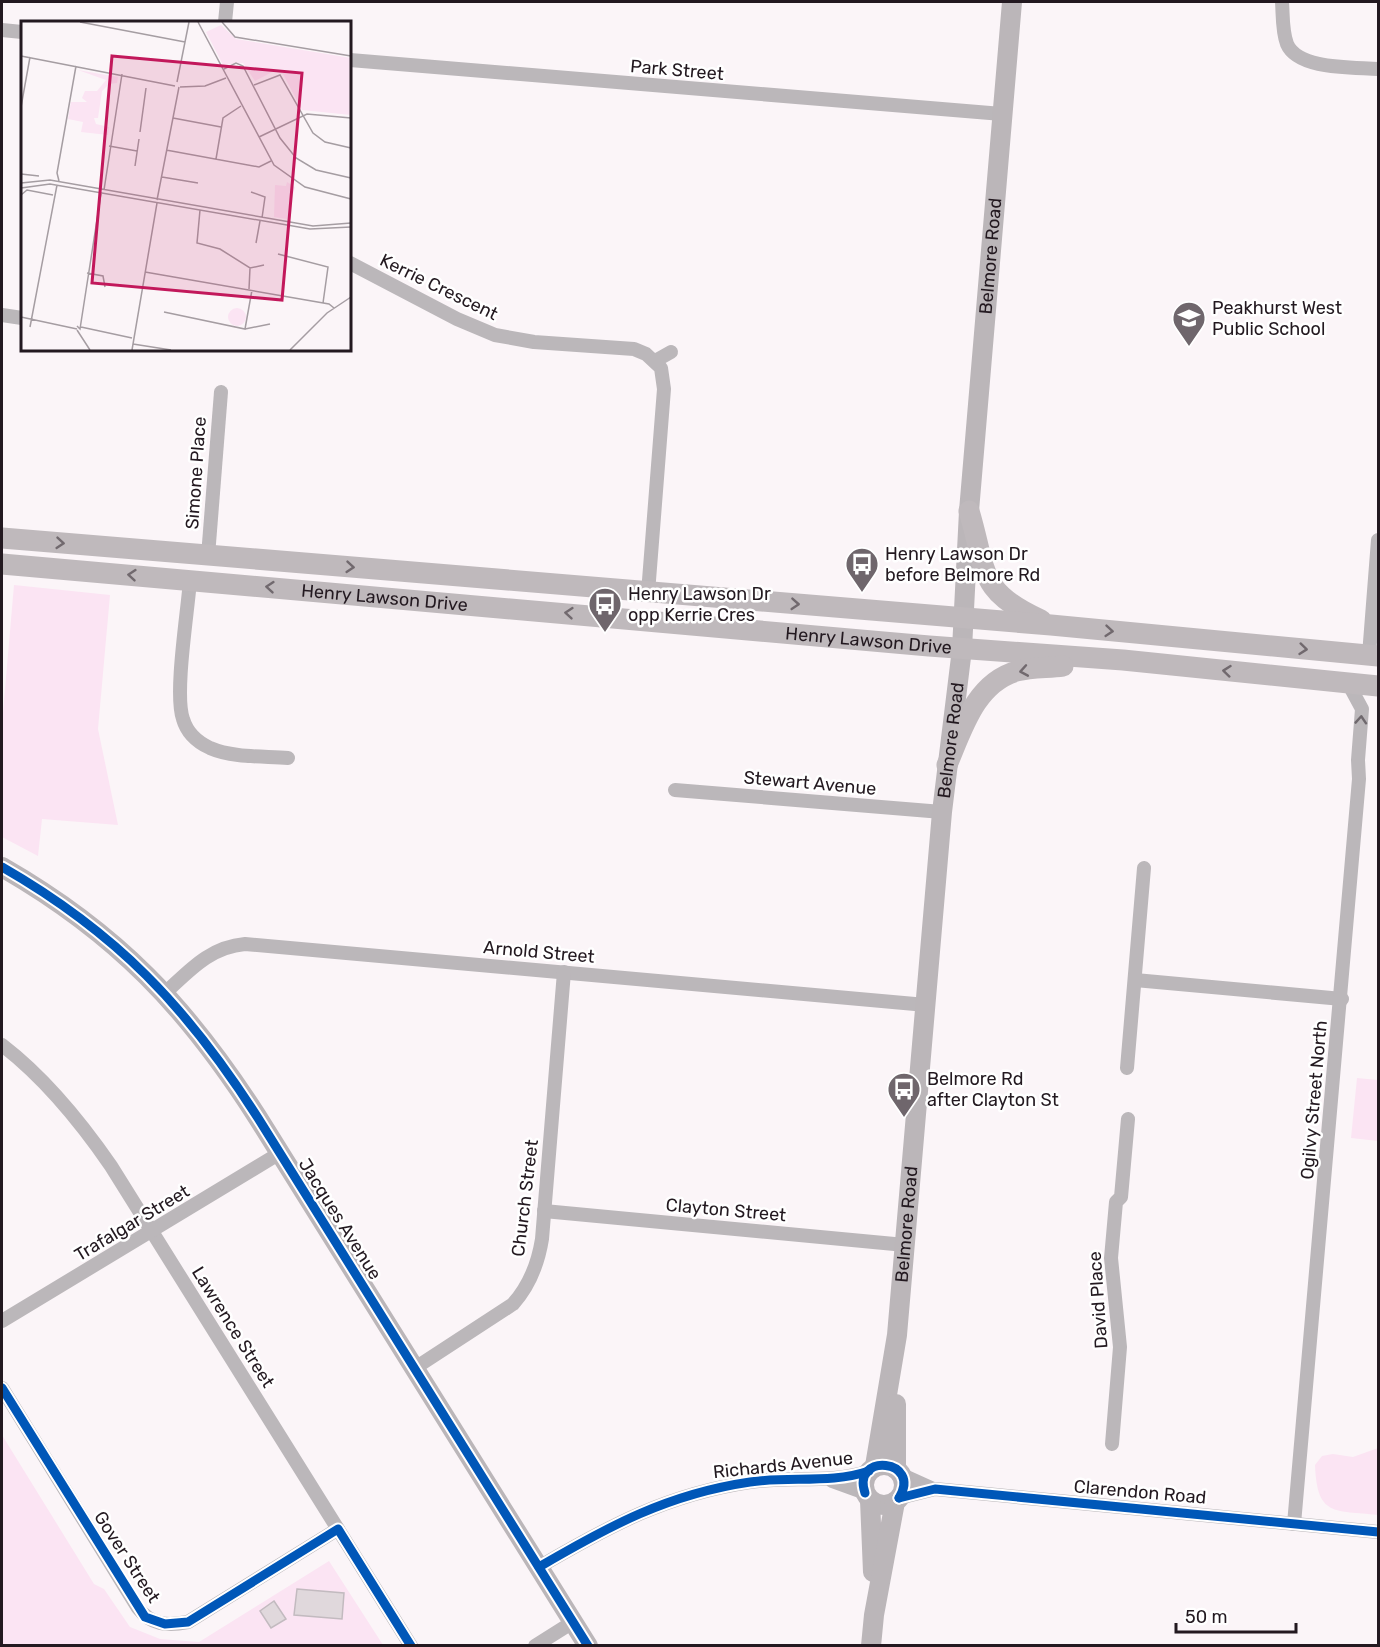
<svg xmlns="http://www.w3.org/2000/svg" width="1380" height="1647" font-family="Rubik,sans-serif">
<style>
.green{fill:#fbe4f3}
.building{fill:#e0d8dc;stroke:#c2babf;stroke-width:1.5}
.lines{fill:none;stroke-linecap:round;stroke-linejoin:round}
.street{stroke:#bbb7ba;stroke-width:14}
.secondary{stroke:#bbb6b9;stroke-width:20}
.primary{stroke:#bfb9bc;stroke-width:21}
.cycleway-casing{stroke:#fff;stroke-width:13}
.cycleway{stroke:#0057b8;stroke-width:9}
.oneway{stroke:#71696e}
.oneway2{stroke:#6f686d}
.labels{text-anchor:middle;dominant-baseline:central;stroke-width:5;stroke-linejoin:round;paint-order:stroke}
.street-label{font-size:18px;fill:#231920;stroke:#fff}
.poi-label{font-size:18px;fill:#231920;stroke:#fff;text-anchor:start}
.inset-road{fill:none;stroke:#a59da2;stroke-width:1.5}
.view{fill:#c2185b;fill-opacity:0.15;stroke:#c2185b;stroke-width:3}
.inset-edge{fill:none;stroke:#231920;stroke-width:3}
</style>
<rect width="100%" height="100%" fill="#fbf5f8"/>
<g class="green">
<path d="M14,585L110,595L98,729L118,825L42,819L38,856L2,837V724Z"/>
<path d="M1357,1078L1378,1080V1141L1351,1138Z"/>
<path d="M2,1435L94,1584L104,1589L130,1627L160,1639L199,1642L329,1561L383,1645H2Z"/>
<path d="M1378,1448V1515C1334,1510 1317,1517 1315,1465L1322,1456L1333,1454L1353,1457Z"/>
</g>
<g class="building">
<path d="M297,1589L344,1593L342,1619L294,1615Z"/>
<path d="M274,1601L286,1619L271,1628L260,1611Z"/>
</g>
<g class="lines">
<g class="street">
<path d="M1282,2C1283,15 1282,31 1287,44C1298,70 1354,67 1378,69"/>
<path d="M225,22L227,2"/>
<path d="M2,30L22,32"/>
<path d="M350,60L1002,114"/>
<path d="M350,263L457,319L495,335L534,342L634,349L646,354L661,368L664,389L648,593"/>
<path d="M2,315L22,318"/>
<path d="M655,361L671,352"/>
<path d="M208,556L221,392"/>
<path d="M190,580C188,610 174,694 183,719C187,733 197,742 210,748C233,758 264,756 288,758"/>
<path d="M1369,655L1378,540"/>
<path d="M675,790L942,812"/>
<path d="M1135,980L1342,999"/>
<path d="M165,993C190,970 210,947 245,944L926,1005"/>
<path d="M2,1045C45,1078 80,1121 111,1166L411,1646"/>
<path d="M1127,1068L1144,868"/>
<path d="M544,1211L905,1245"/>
<path d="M2,1321L280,1153"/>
<path d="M415,1368L513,1304C530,1285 538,1264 542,1239L564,972"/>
<path d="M2,1388L138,1608C151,1625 167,1626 188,1622L338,1529"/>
<path d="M1112,1444L1120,1347L1111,1258L1116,1202L1121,1197L1128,1119"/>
<path d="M902,1475L933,1489"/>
<path d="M832,1481L865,1493"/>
<path d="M899,1498L935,1489L1378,1532"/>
<path d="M1294,1524L1359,779L1358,760L1362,709L1348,683"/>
<path d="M539,1567C609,1526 668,1494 750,1482C790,1476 831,1484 869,1471"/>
<path d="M535,1646L573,1622"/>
</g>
<g class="secondary">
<path d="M2,867C117,933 187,1007 258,1118L588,1646"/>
<circle cx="884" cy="1485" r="20"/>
<path id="s1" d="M875,1466L897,1335L942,812L962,649L969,511L1012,2"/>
<path d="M896,1469V1404"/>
<path d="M870,1500L873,1572"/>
<path d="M871,1646L874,1615L895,1502"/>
</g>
<g class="primary">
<path d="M969,511C987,571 977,591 1041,620"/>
<path d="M2,538L1051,625L1378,656"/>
<path id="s2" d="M2,564L929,646L1123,660L1378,686"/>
<path d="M947,765C962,730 975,683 1017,671C1031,667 1048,668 1063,666"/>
</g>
<defs>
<g id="cycleway">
<path d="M2,867C117,933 187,1007 258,1118L588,1646"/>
<path d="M2,1388L145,1617L165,1624L188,1622L338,1529L411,1646"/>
<path d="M865,1493C851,1452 923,1459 899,1498"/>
<path d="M899,1498L935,1489L1378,1532"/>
<path d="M539,1567C609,1526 668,1494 750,1482C790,1476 831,1484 869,1471"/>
</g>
</defs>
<use href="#cycleway" class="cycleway-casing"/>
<use href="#cycleway" class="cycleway"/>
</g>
<defs><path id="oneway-chevron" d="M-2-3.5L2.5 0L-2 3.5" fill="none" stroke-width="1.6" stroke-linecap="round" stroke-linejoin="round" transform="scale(1.5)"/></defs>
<g class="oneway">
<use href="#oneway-chevron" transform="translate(60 543) rotate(5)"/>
<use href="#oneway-chevron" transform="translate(350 567) rotate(5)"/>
<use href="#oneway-chevron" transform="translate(132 575) rotate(-175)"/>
<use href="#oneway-chevron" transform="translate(270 587) rotate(-175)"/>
<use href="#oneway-chevron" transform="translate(795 604) rotate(4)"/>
<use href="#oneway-chevron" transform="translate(569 613) rotate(-175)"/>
<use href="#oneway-chevron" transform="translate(1109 631) rotate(5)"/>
<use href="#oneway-chevron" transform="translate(1303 649) rotate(6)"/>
<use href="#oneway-chevron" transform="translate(1024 671) rotate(170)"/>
<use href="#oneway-chevron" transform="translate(1227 671) rotate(-174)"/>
</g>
<use class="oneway2" href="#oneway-chevron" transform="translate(1361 720) rotate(-86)"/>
<defs>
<symbol id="school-pin" viewBox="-11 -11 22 30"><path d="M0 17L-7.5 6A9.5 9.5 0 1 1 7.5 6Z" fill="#6f666c" stroke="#fff"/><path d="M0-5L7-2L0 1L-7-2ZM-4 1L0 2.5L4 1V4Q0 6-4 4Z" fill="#fff"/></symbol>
<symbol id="bus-pin" viewBox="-11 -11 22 30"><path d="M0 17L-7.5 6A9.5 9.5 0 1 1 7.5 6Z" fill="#6f666c" stroke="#fff"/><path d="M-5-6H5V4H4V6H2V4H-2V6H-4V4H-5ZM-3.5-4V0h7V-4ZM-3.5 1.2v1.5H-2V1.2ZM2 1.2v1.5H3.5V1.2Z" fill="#fff"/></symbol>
</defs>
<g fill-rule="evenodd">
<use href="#school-pin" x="1170" y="299" width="38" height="52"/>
<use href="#bus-pin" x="843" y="545" width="38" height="52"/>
<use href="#bus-pin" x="586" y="585" width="38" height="52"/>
<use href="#bus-pin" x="885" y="1070" width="38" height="52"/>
</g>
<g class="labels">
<g class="street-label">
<text transform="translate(677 70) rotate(5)">Park Street</text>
<text stroke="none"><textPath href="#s1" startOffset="1216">Belmore Road</textPath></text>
<text transform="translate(439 287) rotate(26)">Kerrie Crescent</text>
<text transform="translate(196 473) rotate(-86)">Simone Place</text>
<text stroke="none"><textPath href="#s2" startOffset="384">Henry Lawson Drive</textPath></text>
<text stroke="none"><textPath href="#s2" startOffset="870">Henry Lawson Drive</textPath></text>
<text stroke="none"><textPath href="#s1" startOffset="730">Belmore Road</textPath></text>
<text transform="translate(810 783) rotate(5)">Stewart Avenue</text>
<text transform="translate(539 952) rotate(5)">Arnold Street</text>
<text transform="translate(1314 1100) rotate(-85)">Ogilvy Street North</text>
<text transform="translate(525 1198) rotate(-83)">Church Street</text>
<text transform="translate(726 1210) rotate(5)">Clayton Street</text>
<text transform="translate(340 1219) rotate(58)">Jacques Avenue</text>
<text transform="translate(132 1223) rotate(-31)">Trafalgar Street</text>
<text stroke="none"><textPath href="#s1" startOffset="244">Belmore Road</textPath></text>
<text transform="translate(1098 1300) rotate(-94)">David Place</text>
<text transform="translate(233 1327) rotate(58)">Lawrence Street</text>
<text transform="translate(783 1465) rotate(-6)">Richards Avenue</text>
<text transform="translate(1140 1492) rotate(5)">Clarendon Road</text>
<text transform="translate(127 1557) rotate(57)">Gover Street</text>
</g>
<g class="poi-label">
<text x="1212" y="308">Peakhurst West<tspan x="1212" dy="21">Public School</tspan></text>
<text x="885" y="554">Henry Lawson Dr<tspan x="885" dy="21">before Belmore Rd</tspan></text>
<text x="628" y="594">Henry Lawson Dr<tspan x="628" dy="21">opp Kerrie Cres</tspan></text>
<text x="927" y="1079">Belmore Rd<tspan x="927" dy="21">after Clayton St</tspan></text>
</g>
</g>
<g transform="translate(21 21)">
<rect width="330" height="330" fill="#fbf5f8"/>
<path d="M200,4L215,18L330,37V94L281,89L262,53L253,50L234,60L222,42L202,44L185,11ZM57,49L97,56L96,62L88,63L81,70L77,97H73L75,103L88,106L87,114L60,111L62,101L47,98L50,81H66L61,77L64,70H76L85,59ZM266,161L274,166L266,198L253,196L254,164L265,165ZM207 296a9 9 0 1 1 18 0a9 9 0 1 1-18 0Z" fill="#fbe4f3"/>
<path class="inset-road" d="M59,1L164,21M177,1L253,144L284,166L330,178M201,1L214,16L330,35M0,35L154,65M203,48L215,42L222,45L259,117L275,137L295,149L330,157M156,61L168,1M233,64L259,54L292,112L304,121L330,127M159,66L184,65L205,57M0,86L9,36M152,97L200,106M119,111L125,67M238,116L286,93L330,97M88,125L116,130M145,129L238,146L250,140M195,138L202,97L220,85M114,145L118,118M0,153L18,155M141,156L177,162M38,160L36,152L55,45M0,162L29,159L292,205L330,202M0,167L29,163L289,208L330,206M83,169L101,53M230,171L244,176L241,197M0,174L6,169L32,174M136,179L158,66M179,189L176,222L199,228L229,247L243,244M235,222L239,200M257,233L307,246L302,282M124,251L308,283L313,287M66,252L82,255L84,266M228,268L229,247M143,291L224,308L231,269M0,296L56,308M56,305L59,308L80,173M9,306L36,164M60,306L111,317M224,308L249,303M56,309L69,329M112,323L150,329M111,329L136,182M269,329L306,292L330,276"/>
<path class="view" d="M91,35L281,52L261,279L71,262Z"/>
<rect width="330" height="330" class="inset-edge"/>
</g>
<rect width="1380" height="1647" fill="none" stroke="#231920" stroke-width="6"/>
<path d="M1176 1623v9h120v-9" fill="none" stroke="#231920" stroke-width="3"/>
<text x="1185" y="1623" font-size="18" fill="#231920" stroke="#ffffff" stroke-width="4.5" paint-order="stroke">50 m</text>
</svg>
